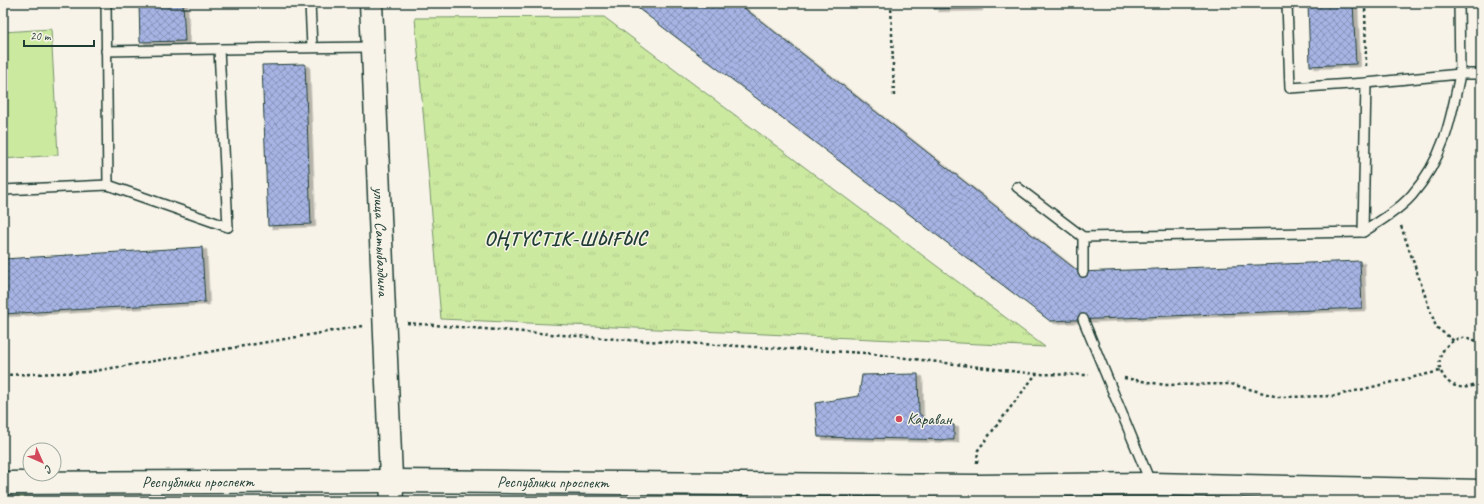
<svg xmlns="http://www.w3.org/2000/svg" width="1484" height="504" font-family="Caveat,sans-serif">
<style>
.grass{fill:url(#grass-tufts);stroke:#76936a}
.pitch{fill:#cce9a0;stroke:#76936a}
.building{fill:url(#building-cross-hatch);stroke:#1f3d34;filter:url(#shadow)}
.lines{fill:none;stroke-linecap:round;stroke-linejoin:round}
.lane-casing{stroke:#1f3d34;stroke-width:12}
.secondary-casing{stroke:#1f3d34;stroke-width:25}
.highway-casing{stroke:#1f3d34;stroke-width:25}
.path{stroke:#1f3d34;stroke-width:2.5;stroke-dasharray:3 3;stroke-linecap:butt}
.lane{stroke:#f7f3e8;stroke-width:9}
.secondary{stroke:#f7f3e8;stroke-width:22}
.highway{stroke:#f7f3e8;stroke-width:22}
.poi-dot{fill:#d1495b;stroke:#f7f3e8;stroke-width:1.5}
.labels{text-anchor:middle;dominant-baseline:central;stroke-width:3;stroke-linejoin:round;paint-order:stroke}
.street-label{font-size:16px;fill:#1f3d34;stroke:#f7f3e8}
.poi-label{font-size:16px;fill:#1f3d34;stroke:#f7f3e8;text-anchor:start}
.district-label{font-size:20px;font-weight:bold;letter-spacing:1px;fill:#1f3d34;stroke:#f7f3e8}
</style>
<defs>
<pattern id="grass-tufts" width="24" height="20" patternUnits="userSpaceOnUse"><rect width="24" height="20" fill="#cce9a0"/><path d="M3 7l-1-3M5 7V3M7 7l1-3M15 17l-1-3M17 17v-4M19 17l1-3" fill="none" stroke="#afc98a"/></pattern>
<pattern id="building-cross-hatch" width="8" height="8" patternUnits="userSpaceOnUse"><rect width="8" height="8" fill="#a6b3e3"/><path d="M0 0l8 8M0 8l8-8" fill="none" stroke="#8793b9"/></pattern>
<filter id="shadow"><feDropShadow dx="4.5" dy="2.5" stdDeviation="0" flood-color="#0004"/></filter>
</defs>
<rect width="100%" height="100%" fill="#f7f3e8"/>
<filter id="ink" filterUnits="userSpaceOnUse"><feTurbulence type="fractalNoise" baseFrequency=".025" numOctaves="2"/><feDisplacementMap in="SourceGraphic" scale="8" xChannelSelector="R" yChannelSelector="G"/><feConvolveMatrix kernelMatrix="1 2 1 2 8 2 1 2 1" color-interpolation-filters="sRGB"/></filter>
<g filter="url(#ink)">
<g class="grass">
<path d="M604,17L1045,347L441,319L415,18Z"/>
<path d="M3,497L345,500L3,501Z"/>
<path d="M423,498L737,501H423Z"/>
</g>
<path class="pitch" d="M51,29L58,155L3,159V32Z"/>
<g class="building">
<path d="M139,3H183L185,41L140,42Z"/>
<path d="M631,3H738L1079,272L1360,261L1362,308L1050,321Z"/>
<path d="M934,3H978V8L934,9Z"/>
<path d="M1308,3H1353L1356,64L1310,66Z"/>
<path d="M305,64L311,224L268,226L262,65Z"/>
<path d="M202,247L205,302L3,314V259Z"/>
<path d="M918,374L919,413L927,421L954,425V440L818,437L815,403L859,396L862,375Z"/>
</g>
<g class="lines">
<defs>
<g id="lane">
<path d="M106,3L108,185"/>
<path d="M310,3L312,47"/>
<path d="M1459,3L1460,74H1481"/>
<path d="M106,51L219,49"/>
<path d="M1017,187L1083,237"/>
<path d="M3,190L108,185L228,227L219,49L372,47"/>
<path d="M1363,232C1379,222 1400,209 1412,195C1444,158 1451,119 1460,74L1366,83"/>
<path d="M1083,272V237L1363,232L1366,83L1290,88L1287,3"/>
<path d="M1083,319L1151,484"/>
</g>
<g id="secondary">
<path id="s1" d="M371,3L392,501"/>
</g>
<g id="highway">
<path id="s2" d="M3,483L393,481L976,486L1151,484L1481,491"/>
</g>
</defs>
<use href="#lane" class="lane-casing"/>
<use href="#secondary" class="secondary-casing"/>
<use href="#highway" class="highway-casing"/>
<g class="path">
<path d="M891,3L894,97"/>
<path d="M1365,3L1366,66"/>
<path d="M1401,226L1436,327L1454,341"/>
<path d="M407,323L629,340L865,353L1036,374L1089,375"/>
<path d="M1481,344C1474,339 1464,335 1455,340C1422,357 1447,403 1481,382"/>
<path d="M3,375L89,372L362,326"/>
<path d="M1124,378L1165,385L1231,384L1278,397L1334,396L1440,371"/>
<path d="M977,463L978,450L1036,374"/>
</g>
<use href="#lane" class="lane"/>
<use href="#secondary" class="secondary"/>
<use href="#highway" class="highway"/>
</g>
</g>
<circle class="poi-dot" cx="899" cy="419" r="4"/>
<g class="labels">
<g class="street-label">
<text stroke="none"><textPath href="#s1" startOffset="239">улица Сатыбалдина</textPath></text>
<text stroke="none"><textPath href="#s2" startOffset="195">Республики проспект</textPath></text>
<text stroke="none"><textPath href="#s2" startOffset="550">Республики проспект</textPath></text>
</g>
<g class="poi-label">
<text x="907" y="419">Караван</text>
</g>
<g class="district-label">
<text x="566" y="238">ОҢТҮСТІК-ШЫҒЫС</text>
</g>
</g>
<rect width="1484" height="504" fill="none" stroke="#f7f3e8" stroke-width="16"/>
<rect x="8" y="8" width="1468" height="488" fill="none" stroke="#1f3d34" stroke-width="1.5" filter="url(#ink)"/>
<g transform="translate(42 462) rotate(135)"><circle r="19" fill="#f7f3e8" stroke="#a1aaa0"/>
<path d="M0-3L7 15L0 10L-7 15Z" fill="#d1495b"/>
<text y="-6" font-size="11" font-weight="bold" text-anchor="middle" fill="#1f3d34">С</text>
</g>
<path d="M24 40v6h70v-6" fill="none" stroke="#1f3d34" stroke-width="2"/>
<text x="30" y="40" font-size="12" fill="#1f3d34" stroke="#f7f3e8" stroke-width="3" paint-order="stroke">20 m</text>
</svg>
